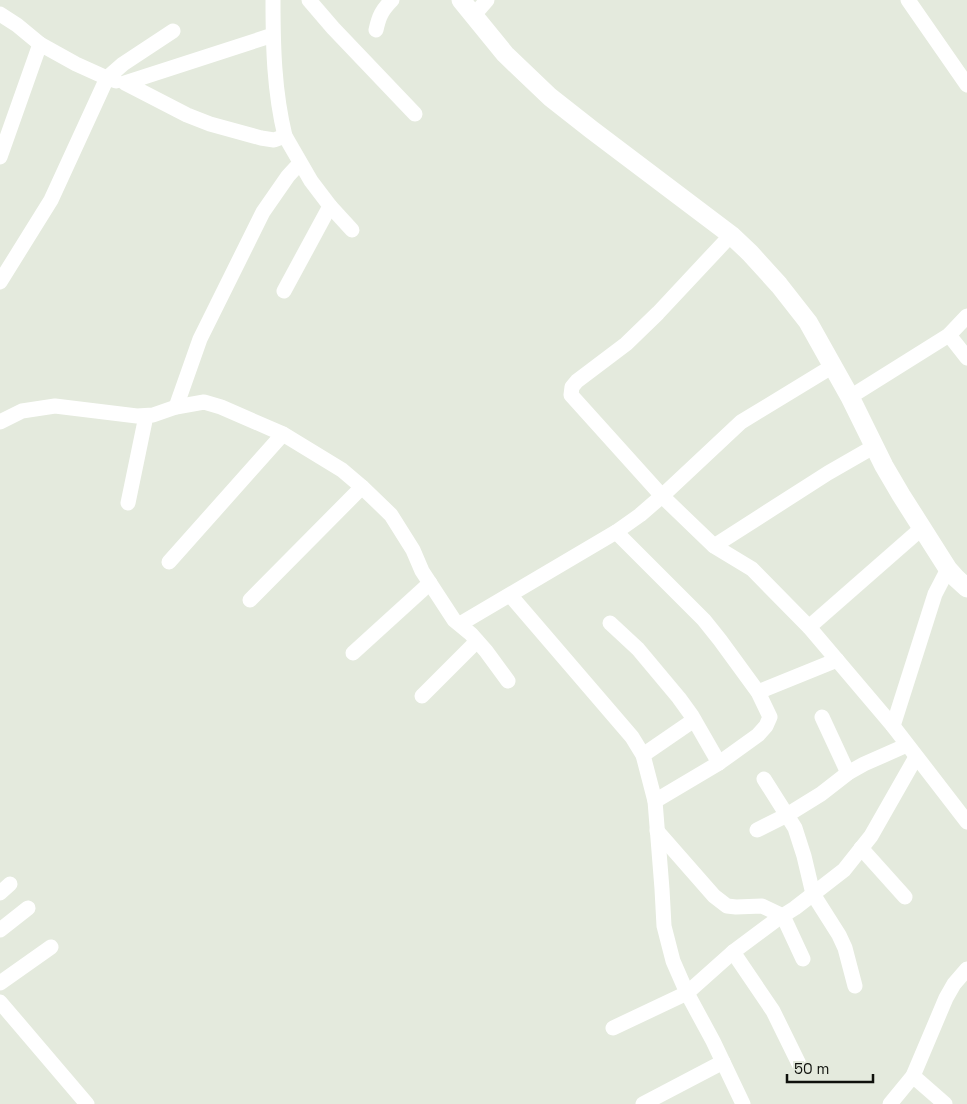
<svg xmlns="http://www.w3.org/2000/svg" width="967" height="1104" font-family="'Space Grotesk',sans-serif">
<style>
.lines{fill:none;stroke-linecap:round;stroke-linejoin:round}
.minor{stroke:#fff;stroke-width:15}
.major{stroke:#fff;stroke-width:19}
</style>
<rect width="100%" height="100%" fill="#e4eadd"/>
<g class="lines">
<g class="minor">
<path d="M309,0L333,28L415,114"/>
<path d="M908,0L967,85"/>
<path d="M0,14L17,25L40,44"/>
<path d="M474,15L487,0"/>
<path d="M376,30C379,16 382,10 392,0"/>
<path d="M273,35L125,83L187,115L210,124L261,138L274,140L285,136C274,91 273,46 273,0"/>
<path d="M285,136L311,181L330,206L352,230"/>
<path d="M0,157L40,44L76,64L107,78L123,64L173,31"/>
<path d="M731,235L658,313L626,344L577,381L572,387L571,395L662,496L714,546L752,569L809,627L893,726L967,822"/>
<path d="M0,282L51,200L107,78L116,81"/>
<path d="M284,291L330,206"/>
<path d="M949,335L967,358"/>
<path d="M850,397L949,335L967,316"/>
<path d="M176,407L200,339L263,212L288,176L300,163"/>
<path d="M0,422L22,411L55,406L137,416L153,415L176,407L204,402L221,407L283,434L342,470L362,487L391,515L413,550L422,571L454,620L471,634L486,651L508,681"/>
<path d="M128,503L146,416"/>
<path d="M616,532L704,620L720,640L758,692L770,717L766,726L758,735L719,763L655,801"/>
<path d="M714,546L828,473L875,446"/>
<path d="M169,562L283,434"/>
<path d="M510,595L632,737L643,755L655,801L662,889L664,926L673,961L687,993L713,1041L743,1104"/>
<path d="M250,600L362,487"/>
<path d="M610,623L638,649L679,698L692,716L719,763"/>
<path d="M460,624L616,532L640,515L662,496L741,422L833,366"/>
<path d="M809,627L922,528"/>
<path d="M353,653L430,583"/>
<path d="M758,692L837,660"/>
<path d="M422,696L477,641"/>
<path d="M822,717L848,773"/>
<path d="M893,726L935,594L948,569"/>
<path d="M643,755L694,720"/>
<path d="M764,779L795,828L804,856L813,894L839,935L845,948L855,986"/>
<path d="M757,830L787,815L821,794L848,773L864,764L907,745"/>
<path d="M657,831L714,896L727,906L736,907L762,906L783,916L803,959"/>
<path d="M861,848L905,897"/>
<path d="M0,893L10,884"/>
<path d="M0,930L28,908"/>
<path d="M733,952L773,1011L800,1066"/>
<path d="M0,983L51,947"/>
<path d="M0,1002L87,1104"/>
<path d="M613,1028L687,993L733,952L776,920L795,908L844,870L871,836L916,757"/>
<path d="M913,1076L945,1104"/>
<path d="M643,1104L723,1062"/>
<path d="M890,1104L913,1076L946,998L954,984L967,969"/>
</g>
<path class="major" d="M461,0L505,54L550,97L592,130L731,235L750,253L779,285L808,322L850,397L884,466L901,495L948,569L956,578L967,588"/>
</g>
<path d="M787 1074v8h86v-8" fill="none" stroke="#0f110c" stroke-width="2.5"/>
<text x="794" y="1074" font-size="15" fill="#0f110c" stroke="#e4eadd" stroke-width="4" paint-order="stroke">50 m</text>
</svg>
